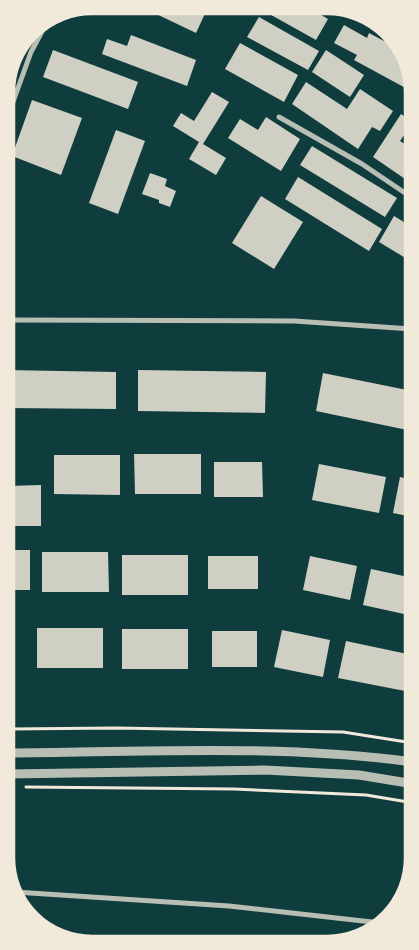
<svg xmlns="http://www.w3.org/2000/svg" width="419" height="950" font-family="'Exo 2',sans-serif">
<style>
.building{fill:#cfcfc3}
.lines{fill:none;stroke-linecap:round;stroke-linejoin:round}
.path{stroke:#f1e9da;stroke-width:3}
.minor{stroke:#b8beb3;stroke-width:5}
.tertiary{stroke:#b8beb3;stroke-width:9}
.rim{fill:none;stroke:#f1e9da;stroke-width:2.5}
</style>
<rect width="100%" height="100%" fill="#0f3d3e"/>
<g class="building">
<path d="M151,5L205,6L208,7L196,33L148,10Z"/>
<path d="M255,6H306L328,19L316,40Z"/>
<path d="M259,17L319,51L308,70L247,37Z"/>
<path d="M344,25L367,38L369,33L399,49L411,69V91L354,60L357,55L334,43Z"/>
<path d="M131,35L196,60L187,86L102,54L107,39L127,46Z"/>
<path d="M240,43L298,75L284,102L225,69Z"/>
<path d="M53,50L138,82L128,109L43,77Z"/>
<path d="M326,50L364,75L350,97L312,72Z"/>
<path d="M306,82L347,109L360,89L393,111L380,131L372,127L358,149L292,104Z"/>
<path d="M212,92L229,102L203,144L226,158L216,175L189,159L199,142L173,126L181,113L194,121Z"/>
<path d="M32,100L82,118L61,175L12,156Z"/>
<path d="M401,114L411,121V125L400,141L411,148V183L373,157Z"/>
<path d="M266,117L300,139L281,171L228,138L240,119L258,130Z"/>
<path d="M116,130L145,141L118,214L89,203Z"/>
<path d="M312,146L397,198L385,217L300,165Z"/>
<path d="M150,173L167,179L165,186L176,191L170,207L159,203V200L142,194Z"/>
<path d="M298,177L382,229L369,251L285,199Z"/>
<path d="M261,196L303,222L274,269L232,243Z"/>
<path d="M394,216L412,227V262L379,242Z"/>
<path d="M6,370L116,372V409L6,408Z"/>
<path d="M138,370L266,372L265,413L138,411Z"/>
<path d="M323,373L412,391V431L316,411Z"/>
<path d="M134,454H201V494H135Z"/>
<path d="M54,455H120V495L54,494Z"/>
<path d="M214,462H262L263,497H214Z"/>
<path d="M319,464L386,477L379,513L312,500Z"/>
<path d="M400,477L412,480L413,517L393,513Z"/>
<path d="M41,485V526H7V486Z"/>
<rect x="7" y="550" width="23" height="40"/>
<path d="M42,552H108L109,592H42Z"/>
<rect x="122" y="555" width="66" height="40"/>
<rect x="208" y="556" width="50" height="33"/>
<path d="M310,556L357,566L350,600L303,590Z"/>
<path d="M371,569L413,578V616L363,605Z"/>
<path d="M7,624H13L14,664H7Z"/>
<rect x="37" y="628" width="66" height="40"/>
<rect x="122" y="629" width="66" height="40"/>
<path d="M282,630L330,640L323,677L274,667Z"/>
<rect x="212" y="631" width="45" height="36"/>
<path d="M346,641L412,655L405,691L338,678Z"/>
</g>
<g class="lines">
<g class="path">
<path d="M8,729L117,728L343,732L413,743"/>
<path d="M26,787L234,789L366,795L414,803"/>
</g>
<g class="minor">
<path d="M324,7L367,22L390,35"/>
<path d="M279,117L362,164L411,197"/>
<path d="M5,124L31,52L47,22"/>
<path d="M6,320L294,321L412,329"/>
<path d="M15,892L229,906L381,923"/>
</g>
<g class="tertiary">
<path d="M8,753C142,752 280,744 413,762"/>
<path d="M8,774L265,770L359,775L414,784"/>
</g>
</g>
<path d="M0 0H419V950H0ZM92 14H327A78 78 0 0 1 405 92V858A78 78 0 0 1 327 936H92A78 78 0 0 1 14 858V92A78 78 0 0 1 92 14Z" fill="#f1e9da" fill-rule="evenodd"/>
<path class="rim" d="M92 14H327A78 78 0 0 1 405 92V858A78 78 0 0 1 327 936H92A78 78 0 0 1 14 858V92A78 78 0 0 1 92 14Z"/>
</svg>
